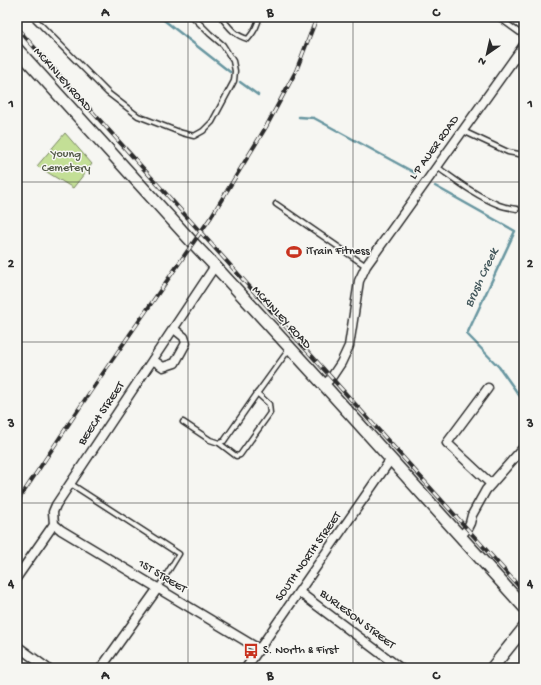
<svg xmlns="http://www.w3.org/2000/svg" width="541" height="685" font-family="'Gochi Hand',sans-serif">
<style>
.green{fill:#c3df96;stroke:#778560}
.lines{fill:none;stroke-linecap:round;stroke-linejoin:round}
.stream{stroke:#6796a0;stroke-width:2.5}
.lane-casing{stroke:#2b2b2b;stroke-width:7}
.street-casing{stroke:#2b2b2b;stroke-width:11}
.secondary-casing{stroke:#2b2b2b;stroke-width:14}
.lane{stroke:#f6f6f2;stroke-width:4}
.street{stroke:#f6f6f2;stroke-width:8}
.secondary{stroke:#f6f6f2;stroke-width:11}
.rail-casing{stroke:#2b2b2b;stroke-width:4}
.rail{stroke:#f6f6f2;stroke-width:2.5;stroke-dasharray:8;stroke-linecap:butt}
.grid{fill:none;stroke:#2b2b2b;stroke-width:1;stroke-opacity:0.55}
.labels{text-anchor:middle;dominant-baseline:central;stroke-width:3;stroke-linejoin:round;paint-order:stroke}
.street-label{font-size:12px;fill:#2b2b2b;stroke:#f6f6f2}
.park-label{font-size:12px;fill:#515846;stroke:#f6f6f2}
.poi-label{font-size:12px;fill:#2b2b2b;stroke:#f6f6f2;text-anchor:start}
.water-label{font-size:13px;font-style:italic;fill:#44585c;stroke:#f6f6f2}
.neatline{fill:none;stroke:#2b2b2b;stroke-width:1.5}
.grid-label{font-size:13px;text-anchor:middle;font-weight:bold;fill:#2b2b2b}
</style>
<rect width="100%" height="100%" fill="#f6f6f2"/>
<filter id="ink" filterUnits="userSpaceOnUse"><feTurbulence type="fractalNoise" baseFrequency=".025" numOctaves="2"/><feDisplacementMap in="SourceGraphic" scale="8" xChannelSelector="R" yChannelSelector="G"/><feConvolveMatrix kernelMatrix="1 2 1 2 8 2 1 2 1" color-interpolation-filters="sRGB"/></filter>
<g filter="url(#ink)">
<path class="green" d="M65,133L92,164L73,188L37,166Z"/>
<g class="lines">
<g class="stream">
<path d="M160,17L230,72"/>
<path d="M240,82L258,95"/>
<path d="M299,117L314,118L415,173"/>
<path d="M435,186L515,231L467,334L499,367L524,402"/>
</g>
<defs>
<g id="lane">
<path d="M33,17L108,93L138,116L182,133L194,136L203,131L212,122L234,81L235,71L233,61L223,45L210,34L193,17"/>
<path d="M221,17C229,27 235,36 248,39C254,32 258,26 259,17"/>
<path d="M498,17L524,36"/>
<path d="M463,131L508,152L524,155"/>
<path d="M437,167C457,181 476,196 499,205C504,207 511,208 517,209"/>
<path d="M276,204L366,266"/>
<path d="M183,422L210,440L219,443L224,441L256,395L290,348"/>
<path d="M219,443L236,456L240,455L270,413L269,404L257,393"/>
<path d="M71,484L179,554L158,588"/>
</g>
<g id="street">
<path d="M153,360L163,367L175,363L186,343L184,337L174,329"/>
<path d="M324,385L331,378L341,363L349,346L359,281L366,266L524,45"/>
<path d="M488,388L447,443L491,484"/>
<path d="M54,524L61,530L259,649"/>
<path d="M461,536L467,529L470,523L472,515L486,490L524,447"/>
<path d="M17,577L54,524L53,512L56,505L215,266"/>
<path d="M299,592L400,668"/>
<path d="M17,646L47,668"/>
<path d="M101,668L158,588"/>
<path d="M246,668L391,459"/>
</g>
<g id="secondary">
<path d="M17,49L193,243L215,266L324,385L524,607"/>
<path d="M492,668L524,628"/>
</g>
</defs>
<use href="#lane" class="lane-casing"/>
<use href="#street" class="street-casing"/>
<use href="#secondary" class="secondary-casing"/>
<use href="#lane" class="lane"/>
<use href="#street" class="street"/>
<use href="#secondary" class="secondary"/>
<defs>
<g id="rail">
<path d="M17,28L524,592"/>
<path d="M17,502L90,392L211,217L266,127L296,71L317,17"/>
</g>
</defs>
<use href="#rail" class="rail-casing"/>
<use href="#rail" class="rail"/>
</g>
</g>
<path class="grid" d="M188,17V668M353,17V668M17,182H524M17,342H524M17,503H524"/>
<defs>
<symbol id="stadium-bare" viewBox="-9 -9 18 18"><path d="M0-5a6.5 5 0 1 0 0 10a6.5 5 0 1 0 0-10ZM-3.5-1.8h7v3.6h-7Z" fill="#c8321e" stroke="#f6f6f2" stroke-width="2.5" paint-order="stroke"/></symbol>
<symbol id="bus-bare" viewBox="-9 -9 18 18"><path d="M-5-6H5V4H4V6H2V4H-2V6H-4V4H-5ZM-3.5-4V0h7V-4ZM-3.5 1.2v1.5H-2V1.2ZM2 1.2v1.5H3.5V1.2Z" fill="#c8321e" stroke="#f6f6f2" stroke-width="2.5" paint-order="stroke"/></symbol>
</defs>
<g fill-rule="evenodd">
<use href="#stadium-bare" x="283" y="241" width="22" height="22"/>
<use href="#bus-bare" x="240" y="640" width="22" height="22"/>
</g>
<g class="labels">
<g class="street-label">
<text transform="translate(62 80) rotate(48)">MCKINLEY ROAD</text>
<text transform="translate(435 148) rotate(-54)">L P AUER ROAD</text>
<text transform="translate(281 318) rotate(47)">MCKINLEY ROAD</text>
<text transform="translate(102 414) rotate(-56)">BEECH STREET</text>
<text transform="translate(309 557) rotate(-55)">SOUTH NORTH STREET</text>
<text transform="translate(162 577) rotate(31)">1ST STREET</text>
<text transform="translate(357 620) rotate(37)">BURLESON STREET</text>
</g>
<g class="park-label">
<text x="66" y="155">Young<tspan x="66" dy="14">Cemetery</tspan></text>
</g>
<g class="poi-label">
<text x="306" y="252">iTrain Fitness</text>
<text x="263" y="651">S. North &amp; First</text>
</g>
<g class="water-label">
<text transform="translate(482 278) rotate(-65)">Brush Creek</text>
</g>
</g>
<rect width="541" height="685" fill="none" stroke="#f6f6f2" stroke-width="44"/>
<g transform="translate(487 54) rotate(214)" stroke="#f6f6f2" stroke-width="3" paint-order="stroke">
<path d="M0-3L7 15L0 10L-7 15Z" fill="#2b2b2b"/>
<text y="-6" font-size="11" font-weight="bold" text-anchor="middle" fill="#2b2b2b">N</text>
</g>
<rect x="22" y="22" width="497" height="641" class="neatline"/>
<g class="grid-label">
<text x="105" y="16">A</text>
<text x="270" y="16">B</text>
<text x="436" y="16">C</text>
<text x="11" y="107">1</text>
<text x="530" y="107">1</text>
<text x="11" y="267">2</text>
<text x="530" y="267">2</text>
<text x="11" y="427">3</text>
<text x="530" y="427">3</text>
<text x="11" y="587">4</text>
<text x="530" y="587">4</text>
<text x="105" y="679">A</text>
<text x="270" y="679">B</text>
<text x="436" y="679">C</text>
</g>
</svg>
